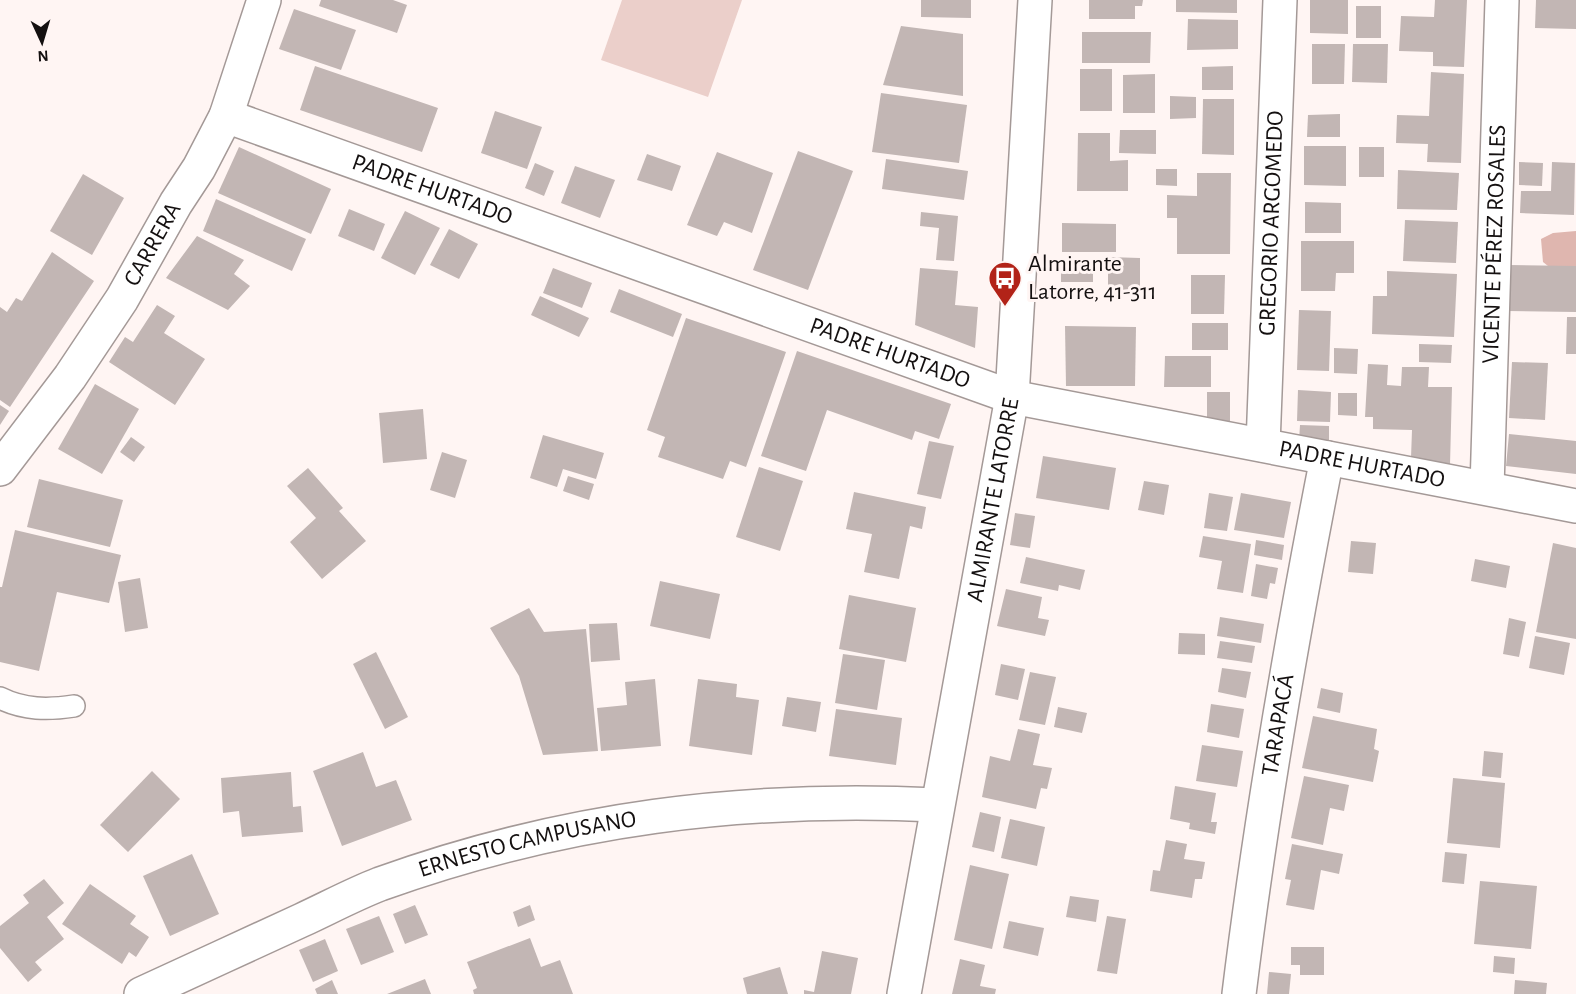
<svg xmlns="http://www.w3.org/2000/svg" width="1576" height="994" font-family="'Alegreya Sans',sans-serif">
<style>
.green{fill:#ebcfca}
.forest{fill:#dfb6af}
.building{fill:#c2b6b4}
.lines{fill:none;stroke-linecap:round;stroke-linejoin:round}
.service-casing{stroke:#a49997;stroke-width:24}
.minor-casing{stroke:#a49997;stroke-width:36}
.secondary-casing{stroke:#a49997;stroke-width:36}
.service{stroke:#fff;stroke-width:21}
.minor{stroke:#fff;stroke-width:33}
.secondary{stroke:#fff;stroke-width:33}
.labels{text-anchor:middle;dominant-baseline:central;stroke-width:6;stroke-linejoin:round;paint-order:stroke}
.street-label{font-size:24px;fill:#141010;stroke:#fff5f3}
.poi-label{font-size:24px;fill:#141010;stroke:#fff5f3;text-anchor:start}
</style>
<rect width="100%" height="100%" fill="#fff5f3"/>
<path class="green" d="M622,0H742L708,97L601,60Z"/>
<path class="forest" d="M1576,231V272L1563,278L1543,262L1541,239L1553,233Z"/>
<g class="building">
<path d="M321,0H393L407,5L397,33L319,6Z"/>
<path d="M921,0H971V18L921,17Z"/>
<path d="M1089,0H1143L1142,6H1135V19H1089Z"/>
<path d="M1176,0H1237V13L1176,12Z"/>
<path d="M1310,0H1348V34L1310,33Z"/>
<path d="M1435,0H1467L1464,67L1433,66V52L1399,51L1401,16L1434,17Z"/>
<path d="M1536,0H1576V29L1535,28Z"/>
<rect x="1356" y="6" width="25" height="32"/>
<path d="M294,9L356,30L341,70L279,49Z"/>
<path d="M1188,19L1238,20V49L1187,50Z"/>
<path d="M901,26L963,34V96L883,85Z"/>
<path d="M1082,32H1151L1150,63H1082Z"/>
<path d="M1312,44H1345L1344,84H1312Z"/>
<path d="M1353,44H1388L1387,83L1352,82Z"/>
<path d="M315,66L438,108L422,152L300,110Z"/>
<path d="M1233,66V90H1202V67Z"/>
<rect x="1080" y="69" width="32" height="42"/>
<path d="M1431,72L1464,74L1461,163L1427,162L1428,144L1396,143L1397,115L1429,116Z"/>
<path d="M1155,74V113H1123V75Z"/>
<path d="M881,93L967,105L959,163L872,152Z"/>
<path d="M1170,96L1196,97V118L1170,119Z"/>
<path d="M1203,99H1234V155L1202,154Z"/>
<path d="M495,111L542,127L527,169L481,153Z"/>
<path d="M1340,114V137H1307L1308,115Z"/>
<path d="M1120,130H1156V154L1119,153Z"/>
<path d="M1078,133H1110V161L1128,160V191H1077Z"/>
<path d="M1304,146H1346V186L1304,185Z"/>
<path d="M239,147L331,189L311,234L218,193Z"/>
<rect x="1359" y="147" width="25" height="30"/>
<path d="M798,151L853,171L808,290L753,270Z"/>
<path d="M717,152L773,173L752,233L724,222L717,236L687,225Z"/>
<path d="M647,154L681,166L672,191L637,180Z"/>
<path d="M886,159L968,171L964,200L882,189Z"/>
<path d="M1519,162L1543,163L1542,186L1519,185Z"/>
<path d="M1552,162L1575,163L1574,215L1520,213L1521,191H1551Z"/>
<path d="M535,163L554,171L544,196L525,188Z"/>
<path d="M575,166L615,180L600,218L561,203Z"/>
<path d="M1156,169H1177V186L1156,185Z"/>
<path d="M1398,170L1459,173L1457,210L1397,209Z"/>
<path d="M1197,173H1231L1230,254H1177V218H1167V195L1197,196Z"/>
<path d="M83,174L124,198L92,255L50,231Z"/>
<path d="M216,199L306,239L292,271L203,231Z"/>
<path d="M1305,202L1341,203V233H1305Z"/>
<path d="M349,209L385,224L374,251L338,236Z"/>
<path d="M405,211L440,228L415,275L381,258Z"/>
<path d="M921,212L958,216L954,261L936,260L939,228L920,226Z"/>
<path d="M1405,220L1458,222L1456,263L1403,261Z"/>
<path d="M1062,223L1116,224V252H1062Z"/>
<path d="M449,229L478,244L459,279L430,265Z"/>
<path d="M197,236L244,260L234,274L250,286L228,310L166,278Z"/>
<path d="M1301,241H1354V273H1336L1335,291H1301Z"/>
<path d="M52,252L94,281L10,407L0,400V307L7,312L16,298L22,301Z"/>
<path d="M1108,257L1140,258V295H1108Z"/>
<rect x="1061" y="260" width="32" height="22"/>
<path d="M1509,265L1576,266V312L1508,311Z"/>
<path d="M553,268L592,283L582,308L543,293Z"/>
<path d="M920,268L958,271L955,305L978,307L975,348L915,325Z"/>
<path d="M1387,271L1457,274L1454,337L1372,334L1373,296H1387Z"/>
<path d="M1191,275H1225L1224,314H1191Z"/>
<path d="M619,289L682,314L673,337L610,312Z"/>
<path d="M540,296L589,318L579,337L531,315Z"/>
<path d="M157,305L175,316L164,333L205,359L175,405L109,362L125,337L133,342Z"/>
<path d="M1299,310L1331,311L1329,371L1297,370Z"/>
<path d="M1567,317H1576V354H1566Z"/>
<path d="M686,318L786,352L746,467L730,461L723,479L658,457L665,437L647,430Z"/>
<rect x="1192" y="323" width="36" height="27"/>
<path d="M1065,326L1136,327L1135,386H1066Z"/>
<path d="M1419,344L1452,345L1451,363L1419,362Z"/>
<path d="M1334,348L1358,349L1357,374L1334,373Z"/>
<path d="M797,351L951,404L939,439L915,431L912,440L827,410L806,471L761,456Z"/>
<path d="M1165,356H1211V387H1164Z"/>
<path d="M1512,362L1548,363L1545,420L1509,418Z"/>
<path d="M1368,364L1388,365L1387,385L1401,386L1402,367H1429L1428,387H1452L1450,465L1411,458L1412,430L1373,429V417H1365Z"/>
<path d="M95,384L139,409L102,474L58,449Z"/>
<path d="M1298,390L1331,392L1330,422L1297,421Z"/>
<rect x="1207" y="392" width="23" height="31"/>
<path d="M1338,393H1357V416L1338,415Z"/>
<path d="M0,405L9,411L0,425Z"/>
<path d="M423,409L427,459L383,463L379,413Z"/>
<path d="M1300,425L1329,426V442L1299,441Z"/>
<path d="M1509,434L1576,441V474L1506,466Z"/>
<path d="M543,435L604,453L596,479L563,469L557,487L530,478Z"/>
<path d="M131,437L145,447L134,462L120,452Z"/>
<path d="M929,441L954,446L941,499L917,494Z"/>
<path d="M442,452L467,460L455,498L430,490Z"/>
<path d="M1043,456L1116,468L1109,510L1036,498Z"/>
<path d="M759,467L803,481L780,551L736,537Z"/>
<path d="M308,468L343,508L339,511L366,541L322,579L290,542L316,518L287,486Z"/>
<path d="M568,476L594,484L589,500L563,491Z"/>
<path d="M39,479L123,500L110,547L27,527Z"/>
<path d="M1144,481L1169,485L1164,515L1138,510Z"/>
<path d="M854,492L926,507L922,529L910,526L899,579L864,572L872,534L846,529Z"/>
<path d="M1209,493L1233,497L1227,531L1204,528Z"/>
<path d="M1241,493L1291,502L1284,538L1234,530Z"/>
<path d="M1015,513L1035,516L1030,548L1010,545Z"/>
<path d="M15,530L121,555L109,603L57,592L39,671L0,662V587H2Z"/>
<path d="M1203,536L1251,544L1243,593L1217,589L1222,561L1199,557Z"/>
<path d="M1256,540L1284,545L1282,560L1254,555Z"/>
<path d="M1351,541L1376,543L1373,574L1348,572Z"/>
<path d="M1553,543L1576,548V639L1536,632Z"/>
<path d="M1026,557L1085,570L1080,590L1059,585L1058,591L1020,583Z"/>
<path d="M1475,559L1510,566L1506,588L1471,581Z"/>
<path d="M1256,564L1278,568L1275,584L1270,583L1267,599L1251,596Z"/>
<path d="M140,578L148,628L125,632L118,582Z"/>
<path d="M660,581L720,594L710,639L650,626Z"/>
<path d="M1006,589L1042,597L1038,618L1049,620L1045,636L997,626Z"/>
<path d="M849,595L916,608L906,662L839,649Z"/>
<path d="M529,608L544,632L586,629L598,751L543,755L519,676L490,628Z"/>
<path d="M1220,617L1264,624L1261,643L1217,636Z"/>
<path d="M1509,618L1526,622L1519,657L1503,654Z"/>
<path d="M617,623L620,660L591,662L589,624Z"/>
<path d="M1179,633L1205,634V655L1178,654Z"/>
<path d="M1535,636L1570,643L1564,675L1529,668Z"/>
<path d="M1220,641L1255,646L1252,663L1217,658Z"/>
<path d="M376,652L408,717L385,729L353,664Z"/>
<path d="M843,654L885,660L877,710L835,703Z"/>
<path d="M1001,664L1025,669L1018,700L995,695Z"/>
<path d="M1222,668L1251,672L1246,698L1218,692Z"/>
<path d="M1030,672L1056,677L1045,725L1019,720Z"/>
<path d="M655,679L661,746L601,751L597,708L627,705L625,682Z"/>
<path d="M698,679L737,684L736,697L759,700L752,755L689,746Z"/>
<path d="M1321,688L1343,693L1340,713L1317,708Z"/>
<path d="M787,697L821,702L816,732L782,726Z"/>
<path d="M1211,704L1244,709L1239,738L1207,732Z"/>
<path d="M1058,707L1087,713L1082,733L1054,727Z"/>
<path d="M836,709L902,718L896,765L829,756Z"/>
<path d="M1313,716L1377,729L1374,749L1379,751L1373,782L1302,768Z"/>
<path d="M1018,729L1040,734L1033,765L1052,768L1047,789L1041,788L1036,809L982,797L990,756L1010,761Z"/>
<path d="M1202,745L1243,751L1237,787L1196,781Z"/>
<path d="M1484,751L1503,753L1501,778L1482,776Z"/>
<path d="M363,752L376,787L396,780L412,820L342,846L313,771Z"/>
<path d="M152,771L180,799L128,852L100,825Z"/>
<path d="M291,772L293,807L301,806L303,832L242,837L239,811L223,813L221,778Z"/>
<path d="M1304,776L1349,785L1344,811L1330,808L1323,845L1291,838Z"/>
<path d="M1453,778L1505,783L1500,848L1447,843Z"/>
<path d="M1175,786L1216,793L1211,822H1217L1215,834L1189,829L1190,823L1170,819Z"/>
<path d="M980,812L1001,817L994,852L972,847Z"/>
<path d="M1010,819L1045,827L1037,866L1001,858Z"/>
<path d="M1166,840L1187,844L1184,859L1205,862L1202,879H1195L1192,898L1150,891L1153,870L1160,871Z"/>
<path d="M1292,844L1343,854L1339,874L1321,870L1314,910L1286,905L1291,880L1285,879Z"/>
<path d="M1445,852L1467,854L1464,884L1442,882Z"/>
<path d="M192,854L219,914L170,936L143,876Z"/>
<path d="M970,865L1009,874L992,949L954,940Z"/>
<path d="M44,879L64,903L47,917L64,939L35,962L42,970L28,982L0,948V926L29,903L23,895Z"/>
<path d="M1480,881L1537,886L1531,949L1474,944Z"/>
<path d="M90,884L136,916L130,924L149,937L136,957L129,952L122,964L62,924Z"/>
<path d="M1070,896L1099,900L1096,922L1066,917Z"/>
<path d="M415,905L428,935L405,944L393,914Z"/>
<path d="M530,905L535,920L518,927L513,912Z"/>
<path d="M379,916L394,952L361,965L346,929Z"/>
<path d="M1107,916L1126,919L1117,974L1097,971Z"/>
<path d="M1009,921L1044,928L1038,956L1003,948Z"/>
<path d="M530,938L541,967L560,960L573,994H474L473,990L477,988L467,962Z"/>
<path d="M325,939L338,971L313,982L299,950Z"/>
<path d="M1291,947H1324V975H1300V965H1291Z"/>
<path d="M822,951L858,958L851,994H804V990L814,992Z"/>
<path d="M1494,956L1515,958L1514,974L1493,972Z"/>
<path d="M960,959L985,965L980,986L996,989L995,994H952Z"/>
<path d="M780,967L788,994H747L743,978Z"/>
<path d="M1269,972L1291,974L1289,994H1267Z"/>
<path d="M425,979L431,994H387Z"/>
<path d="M332,980L338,994H317L315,989Z"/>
<path d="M1515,980L1547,983L1546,994H1514Z"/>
</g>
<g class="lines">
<defs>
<path id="service" d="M0,698C24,710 48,710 74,706"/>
<g id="minor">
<path id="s1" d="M226,116L1012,397L1576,506"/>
<path id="s2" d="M1263,445L1280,0"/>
<path id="s3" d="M0,469L70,377L122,299L176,203L199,168L226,116L264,0"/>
<path id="s4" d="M1487,488L1502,0"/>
<path id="s5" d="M141,994C195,969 248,945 302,920C328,908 354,894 380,884C564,818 743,796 937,805"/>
<path id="s6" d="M1239,994C1261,814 1292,636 1327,458"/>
</g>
<g id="secondary">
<path id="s7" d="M904,994L1012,397L1035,0"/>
</g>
</defs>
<use href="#service" class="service-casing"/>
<use href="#minor" class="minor-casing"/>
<use href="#secondary" class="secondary-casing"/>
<use href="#service" class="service"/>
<use href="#minor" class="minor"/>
<use href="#secondary" class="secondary"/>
</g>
<defs>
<symbol id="bus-pin" viewBox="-11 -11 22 30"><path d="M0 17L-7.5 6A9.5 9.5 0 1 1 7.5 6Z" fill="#b22318" stroke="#fff5f3"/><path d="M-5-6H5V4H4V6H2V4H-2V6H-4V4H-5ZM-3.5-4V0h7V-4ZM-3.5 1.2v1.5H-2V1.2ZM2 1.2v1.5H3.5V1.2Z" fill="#fff"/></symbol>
</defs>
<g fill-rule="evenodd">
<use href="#bus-pin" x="986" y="259" width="38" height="52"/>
</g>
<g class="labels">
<g class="street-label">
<text stroke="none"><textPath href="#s1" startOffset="219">PADRE HURTADO</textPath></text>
<text stroke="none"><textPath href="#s2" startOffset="222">GREGORIO ARGOMEDO</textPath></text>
<text stroke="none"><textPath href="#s4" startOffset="244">VICENTE PÉREZ ROSALES</textPath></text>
<text stroke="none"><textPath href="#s3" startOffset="272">CARRERA</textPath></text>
<text stroke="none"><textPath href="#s1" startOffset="705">PADRE HURTADO</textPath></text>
<text stroke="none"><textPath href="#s1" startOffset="1191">PADRE HURTADO</textPath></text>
<text stroke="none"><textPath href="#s7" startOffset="502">ALMIRANTE LATORRE</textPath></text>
<text stroke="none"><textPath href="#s6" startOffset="272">TARAPACÁ</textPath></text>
<text stroke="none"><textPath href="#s5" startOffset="416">ERNESTO CAMPUSANO</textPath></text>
</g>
<g class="poi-label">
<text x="1028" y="264">Almirante<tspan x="1028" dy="28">Latorre, 41-311</tspan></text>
</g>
</g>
<g transform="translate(42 42) rotate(176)" stroke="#fff5f3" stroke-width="4.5" paint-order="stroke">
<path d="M0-4.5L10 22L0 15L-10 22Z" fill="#141010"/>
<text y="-9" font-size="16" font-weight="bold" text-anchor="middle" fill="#141010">N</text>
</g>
</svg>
